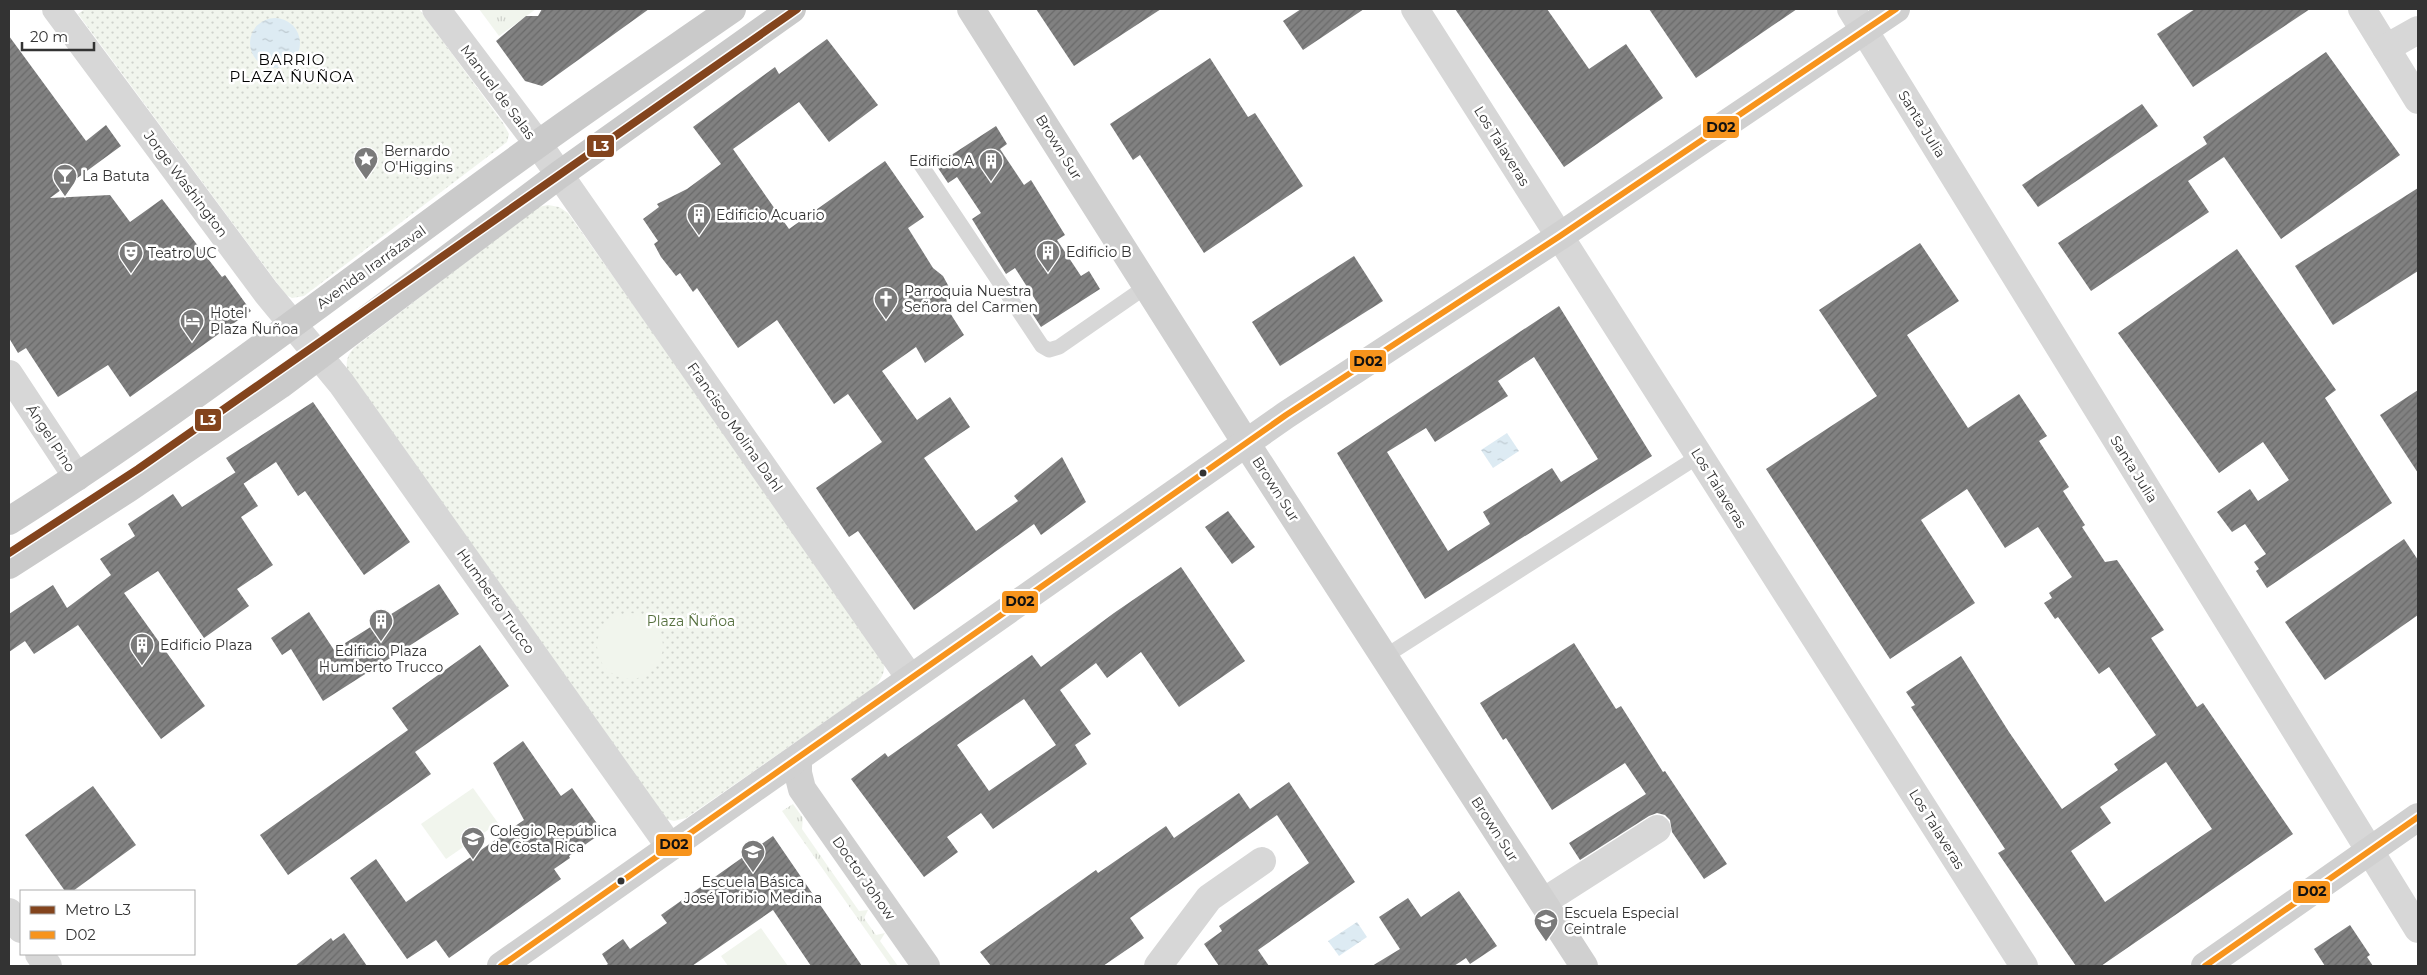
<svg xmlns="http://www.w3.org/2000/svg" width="2427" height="975" font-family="Montserrat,sans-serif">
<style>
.grass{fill:url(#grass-tufts)}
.park{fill:url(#park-dots)}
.pitch{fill:#f1f5ed}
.water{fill:url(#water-ripples)}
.building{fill:url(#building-hatch);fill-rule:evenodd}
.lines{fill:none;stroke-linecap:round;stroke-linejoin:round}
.lane{stroke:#d7d7d7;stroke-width:15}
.street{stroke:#d7d7d7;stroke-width:28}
.secondary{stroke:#d0d0d0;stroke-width:28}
.primary{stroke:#cacaca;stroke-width:28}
.bus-1-casing{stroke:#fff;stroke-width:10}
.bus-1{stroke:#f7941d;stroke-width:6}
.metro-1-casing{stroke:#fff;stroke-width:11}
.metro-1{stroke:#83441d;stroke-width:8}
.bus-dot{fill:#333;stroke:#fff;stroke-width:2}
.labels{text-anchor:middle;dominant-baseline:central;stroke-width:5;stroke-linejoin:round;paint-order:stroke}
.street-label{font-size:14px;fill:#333;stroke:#fff}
.poi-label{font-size:14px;fill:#333;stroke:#fff;text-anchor:start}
.park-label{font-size:14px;fill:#56703f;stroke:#fff}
.neighbourhood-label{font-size:15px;letter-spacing:1px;fill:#000;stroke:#fff}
.line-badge{stroke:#fff;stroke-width:2}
.badge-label{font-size:14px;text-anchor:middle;font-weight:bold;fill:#fff}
.pale-badge-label{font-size:14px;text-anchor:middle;font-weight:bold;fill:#111}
</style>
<defs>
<pattern id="grass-tufts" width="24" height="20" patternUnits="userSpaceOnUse" patternTransform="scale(1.25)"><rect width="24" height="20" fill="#f1f5ed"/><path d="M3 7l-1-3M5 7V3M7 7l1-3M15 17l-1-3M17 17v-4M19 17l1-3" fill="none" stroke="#cfd2cc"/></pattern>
<pattern id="park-dots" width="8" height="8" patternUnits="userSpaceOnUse" patternTransform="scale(1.25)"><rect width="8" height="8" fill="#f1f5ed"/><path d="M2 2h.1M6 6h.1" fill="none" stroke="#cfd2cc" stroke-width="1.8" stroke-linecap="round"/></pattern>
<pattern id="water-ripples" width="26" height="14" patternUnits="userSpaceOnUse" patternTransform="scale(1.25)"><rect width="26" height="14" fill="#ddebf3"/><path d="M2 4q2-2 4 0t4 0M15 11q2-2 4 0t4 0" fill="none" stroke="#becad1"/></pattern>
<pattern id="building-hatch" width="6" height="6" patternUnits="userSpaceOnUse" patternTransform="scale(1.25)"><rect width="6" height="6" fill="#818181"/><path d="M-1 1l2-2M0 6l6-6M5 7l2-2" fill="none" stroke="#6a6a6a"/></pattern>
</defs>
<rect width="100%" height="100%" fill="#fff"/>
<g class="grass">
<path d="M479,9H536L499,36Z"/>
<path d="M793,804L803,818L802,829L859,911L868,910L864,918L876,935L885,933L880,941L898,966H891L782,811Z"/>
</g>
<g class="park">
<path d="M85,9H419L503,123L509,134L507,142L304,296L292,298L286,295L78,14Z"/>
<path d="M548,205L559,207L568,213L882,654C887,668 884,675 875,687L686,818L674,821L662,818L348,373C345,362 347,355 355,347L538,207Z"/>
</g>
<g class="pitch">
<circle cx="630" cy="646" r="33"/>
<path d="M473,788L498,823L446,859L421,824Z"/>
<path d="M761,928L788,966H728L721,956Z"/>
</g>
<g class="water">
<circle cx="275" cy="43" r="25"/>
<path d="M1507,433L1519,451L1493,468L1481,450Z"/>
<path d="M1357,922L1367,937L1339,956L1328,941Z"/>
</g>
<g class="building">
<path d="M542,9H649L542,86L525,81L496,41L526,16H538Z"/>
<path d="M1036,9H1161L1074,66Z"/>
<path d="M1301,9H1364L1303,50L1283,21Z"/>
<path d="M1455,9H1547L1589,69L1626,44L1663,98L1564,167Z"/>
<path d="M1649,9H1797L1696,78Z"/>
<path d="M2195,9H2310L2193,87L2157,34Z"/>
<path d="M9,36L86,141L106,125L121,146L50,198L110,195L130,222L162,199L222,277L225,275L251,311L130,397L108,365L58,397L26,348L18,353L9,338Z"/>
<path d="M827,39L878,105L829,142L799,102L733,149L789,229L885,161L924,217L908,228L933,268L943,276L949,287V297L945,305L964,335L925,363L916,347L882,371L917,420L950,397L970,427L924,458L976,531L1018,501L1014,496L1062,457L1086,502L1041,535L1034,524L914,610L858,531L849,537L816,488L882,442L848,394L834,404L777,320L738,348L697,288L693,292L680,273L676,276L661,257L654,244L658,241L643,219L659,207L657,204L687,189L721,164L693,127L775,67L779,74Z"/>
<path d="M2326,52L2400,155L2281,239L2224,157L2188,181L2209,212L2091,291L2058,243L2207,144L2203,137Z"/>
<path d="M1210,58L1248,117L1255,113L1303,186L1204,253L1140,155L1133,160L1110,124Z"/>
<path d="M2142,104L2158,126L2038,207L2022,185Z"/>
<path d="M996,126L1007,144L1000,149L1024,185L1031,180L1065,235L1057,240L1081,276L1089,271L1100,289L1041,327L1030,310L1038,304L1015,268L1006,274L972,219L981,213L957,177L948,183L936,165Z"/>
<path d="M2418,188V271L2333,325L2295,266Z"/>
<path d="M1920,243L1959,301L1907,335L1968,428L2019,394L2047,436L2039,441L2069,487L2063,491L2085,525L2082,527L2105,562L2117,560L2164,630L2151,638L2197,707L2203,703L2293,834L2101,966H2076L1998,853L2005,849L1911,707L1915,705L1906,692L1961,656L2009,732L2062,809L2118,770L2114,764L2156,735L2109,667L2099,674L2058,617L2055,619L2044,603L2052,598L2049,593L2072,577L2038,527L2005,548L1967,489L1921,520L1975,603L1890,659L1766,469L1877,396L1819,310ZM2166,762L2212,829L2105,902L2071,851L2111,823L2100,807Z"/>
<path d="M2237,249L2336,390L2325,398L2392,503L2267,588L2256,571L2259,569L2254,562L2266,554L2245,524L2232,532L2217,512L2250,489L2258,501L2289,480L2263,442L2219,473L2118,333Z"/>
<path d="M1354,256L1383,301L1280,366L1252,322Z"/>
<path d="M1559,306L1652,456L1425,599L1337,453ZM1534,357L1598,459L1561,482L1552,468L1483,512L1490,524L1448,551L1387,452L1426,428L1435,442L1508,396L1498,381Z"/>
<path d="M2418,390V473L2380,415Z"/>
<path d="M313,402L410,542L364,575L305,491L298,496L276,462L243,484L226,458Z"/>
<path d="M236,472L258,506L241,517L273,565L237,589L249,606L204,638L158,571L124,593L205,706L161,739L78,625L34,654L25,641L9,652V614L53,585L67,608L111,575L100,559L135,536L128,524L173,494L182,507Z"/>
<path d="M1228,511L1255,547L1232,564L1205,527Z"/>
<path d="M2404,539L2418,560V615L2325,680L2285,622Z"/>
<path d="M1181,567L1245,661L1179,707L1141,652L1107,678L1096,663L1060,690L1091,734L1075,745L1087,764L993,829L981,813L947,837L958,852L924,877L851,779L885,753L888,757L1032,655L1041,667L1114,613ZM1024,699L1056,745L989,791L957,745Z"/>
<path d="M439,584L459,614L323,701L291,649L282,655L271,638L309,612L334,650Z"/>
<path d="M1574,643L1616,709L1621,706L1663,772L1665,771L1727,864L1704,879L1672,832L1670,820L1665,815L1657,813L1649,816L1580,860L1569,843L1646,794L1625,763L1552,810L1506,738L1503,740L1480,703Z"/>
<path d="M480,645L509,686L415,752L431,774L288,875L260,835L408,730L392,708Z"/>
<path d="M523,741L561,796L572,788L603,832L569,856L570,858L554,869L561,879L449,958L436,940L407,959L350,878L376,859L406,902L524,820L493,763Z"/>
<path d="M1289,782L1355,882L1258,950L1269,966H1219L1204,944L1222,931L1219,926L1309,863L1277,815L1130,918L1144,938L1103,966H991L980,952L1096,870L1098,873L1166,826L1174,838L1239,793L1250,809Z"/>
<path d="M93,786L136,845L73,891H65L25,835Z"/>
<path d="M773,836L862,966H811L773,910L692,966H605L608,964L602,954L623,939L630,949L667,923L661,915Z"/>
<path d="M1459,891L1497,946L1470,964L1466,958L1454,966H1372L1400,949L1379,917L1408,898L1421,917Z"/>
<path d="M2350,925L2370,955L2367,957L2373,966H2325L2314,949Z"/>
<path d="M344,933L367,966H295L331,938L333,941Z"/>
</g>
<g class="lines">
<g class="lane">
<path d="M919,162L1042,346L1049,350L1059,347L1147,286"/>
<path d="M1384,657L1699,456"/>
</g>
<g class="street">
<path d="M56,9L266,292L341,383L670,847"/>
<path d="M436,9L538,144L910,678"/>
<path d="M1415,9L2024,966"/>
<path d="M1851,9L2418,929"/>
<path d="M2362,9L2418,100"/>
<path d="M2386,48L2418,30"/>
<path d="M9,374L77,477"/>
<path d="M1543,902L1657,829"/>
<path d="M9,912L21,929"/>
<path d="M39,954L48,966"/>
<path d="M1158,966L1209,898L1262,861"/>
</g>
<g class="secondary">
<path d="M971,9L1246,443L1584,966"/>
<path d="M798,759V773L802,789L926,966"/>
<path d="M501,966L1286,415L1560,236L1896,9"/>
<path d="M2205,966L2418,817"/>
</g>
<g class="primary">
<path d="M9,521C192,405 362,270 538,144C602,98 667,54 732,9"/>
<path d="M9,565L129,488L280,385L559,175L792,9"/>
</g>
<defs>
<g id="bus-1">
<path d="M501,966L1286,415L1560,236L1896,9"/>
<path d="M2205,966L2418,817"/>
</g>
</defs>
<use href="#bus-1" class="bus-1-casing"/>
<use href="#bus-1" class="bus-1"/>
<defs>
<path id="metro-1" d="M9,553L138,469L797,9"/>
</defs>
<use href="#metro-1" class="metro-1-casing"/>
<use href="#metro-1" class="metro-1"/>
</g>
<defs>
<symbol id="sight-pin" viewBox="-11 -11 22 30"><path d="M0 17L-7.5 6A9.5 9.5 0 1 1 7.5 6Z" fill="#7a7a7a" stroke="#fff"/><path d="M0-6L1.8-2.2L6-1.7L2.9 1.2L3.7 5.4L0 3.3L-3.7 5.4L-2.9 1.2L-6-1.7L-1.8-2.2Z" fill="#fff"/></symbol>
<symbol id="building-pin" viewBox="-11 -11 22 30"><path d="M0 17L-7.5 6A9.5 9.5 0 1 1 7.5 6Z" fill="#7a7a7a" stroke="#fff"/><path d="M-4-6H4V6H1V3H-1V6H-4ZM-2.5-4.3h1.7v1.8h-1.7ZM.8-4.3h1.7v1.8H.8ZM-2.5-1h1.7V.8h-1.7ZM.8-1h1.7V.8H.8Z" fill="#fff"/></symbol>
<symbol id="bar-pin" viewBox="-11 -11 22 30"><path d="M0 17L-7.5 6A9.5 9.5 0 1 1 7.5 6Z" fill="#7a7a7a" stroke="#fff"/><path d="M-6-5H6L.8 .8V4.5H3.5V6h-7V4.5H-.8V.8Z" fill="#fff"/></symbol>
<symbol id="theatre-pin" viewBox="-11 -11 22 30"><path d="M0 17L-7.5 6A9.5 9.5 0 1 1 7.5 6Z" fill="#7a7a7a" stroke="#fff"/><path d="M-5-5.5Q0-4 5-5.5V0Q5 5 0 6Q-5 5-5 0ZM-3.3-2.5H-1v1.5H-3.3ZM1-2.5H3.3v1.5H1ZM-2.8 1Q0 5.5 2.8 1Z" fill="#fff"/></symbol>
<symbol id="church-pin" viewBox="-11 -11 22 30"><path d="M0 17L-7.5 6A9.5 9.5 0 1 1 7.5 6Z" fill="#7a7a7a" stroke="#fff"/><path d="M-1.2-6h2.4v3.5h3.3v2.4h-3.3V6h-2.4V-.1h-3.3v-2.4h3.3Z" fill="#fff"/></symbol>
<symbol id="hotel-pin" viewBox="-11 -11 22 30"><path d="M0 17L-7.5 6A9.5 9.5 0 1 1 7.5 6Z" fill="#7a7a7a" stroke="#fff"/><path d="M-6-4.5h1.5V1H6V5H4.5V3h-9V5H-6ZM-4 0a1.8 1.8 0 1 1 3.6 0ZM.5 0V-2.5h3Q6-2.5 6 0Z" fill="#fff"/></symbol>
<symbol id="school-pin" viewBox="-11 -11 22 30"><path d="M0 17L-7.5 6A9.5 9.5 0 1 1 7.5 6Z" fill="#7a7a7a" stroke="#fff"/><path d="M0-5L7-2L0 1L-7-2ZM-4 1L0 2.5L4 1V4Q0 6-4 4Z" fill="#fff"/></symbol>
</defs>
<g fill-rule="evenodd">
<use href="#sight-pin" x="352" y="145" width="28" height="38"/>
<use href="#building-pin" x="977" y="147" width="28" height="38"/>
<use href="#bar-pin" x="51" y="162" width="28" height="38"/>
<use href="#building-pin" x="685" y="201" width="28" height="38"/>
<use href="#building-pin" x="1034" y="238" width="28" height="38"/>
<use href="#theatre-pin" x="117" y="239" width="28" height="38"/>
<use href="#church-pin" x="872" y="285" width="28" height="38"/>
<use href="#hotel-pin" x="178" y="307" width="28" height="38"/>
<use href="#building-pin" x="367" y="607" width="28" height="38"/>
<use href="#building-pin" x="128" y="631" width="28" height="38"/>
<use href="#school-pin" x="459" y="825" width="28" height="38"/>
<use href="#school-pin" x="739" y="838" width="28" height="38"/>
<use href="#school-pin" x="1532" y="907" width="28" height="38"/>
</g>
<g class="bus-dot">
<circle cx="1203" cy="473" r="4.5"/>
<circle cx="621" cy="881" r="4.5"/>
</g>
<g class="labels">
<g class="street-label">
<text transform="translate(498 92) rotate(53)">Manuel de Salas</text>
<text transform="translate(1922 124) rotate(58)">Santa Julia</text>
<text transform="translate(1502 146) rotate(58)">Los Talaveras</text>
<text transform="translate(1059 147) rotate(58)">Brown Sur</text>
<text transform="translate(186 184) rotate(53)">Jorge Washington</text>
<text transform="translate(371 267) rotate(-36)">Avenida Irarrázaval</text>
<text transform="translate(735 427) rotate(55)">Francisco Molina Dahl</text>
<text transform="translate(51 438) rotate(57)">Ángel Pino</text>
<text transform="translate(2134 469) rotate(58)">Santa Julia</text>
<text transform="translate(1719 488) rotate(58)">Los Talaveras</text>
<text transform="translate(1276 489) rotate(57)">Brown Sur</text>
<text transform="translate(496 601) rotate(55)">Humberto Trucco</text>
<text transform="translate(1495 829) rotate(57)">Brown Sur</text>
<text transform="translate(1937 829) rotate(58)">Los Talaveras</text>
<text transform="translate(864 878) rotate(55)">Doctor Johow</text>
</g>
<g class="poi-label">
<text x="384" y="151">Bernardo<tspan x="384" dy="16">O'Higgins</tspan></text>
<text x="974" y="161" text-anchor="end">Edificio A</text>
<text x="82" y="176">La Batuta</text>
<text x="716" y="215">Edificio Acuario</text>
<text x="1066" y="252">Edificio B</text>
<text x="148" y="253">Teatro UC</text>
<text x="904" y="291">Parroquia Nuestra<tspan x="904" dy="16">Señora del Carmen</tspan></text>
<text x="210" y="313">Hotel<tspan x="210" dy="16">Plaza Ñuñoa</tspan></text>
<text x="160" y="645">Edificio Plaza</text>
<text x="381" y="651" text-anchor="middle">Edificio Plaza<tspan x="381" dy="16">Humberto Trucco</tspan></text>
<text x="490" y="831">Colegio República<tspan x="490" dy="16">de Costa Rica</tspan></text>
<text x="753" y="882" text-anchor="middle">Escuela Básica<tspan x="753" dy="16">José Toribio Medina</tspan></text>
<text x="1564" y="913">Escuela Especial<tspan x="1564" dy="16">Ceintrale</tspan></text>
</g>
<g class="park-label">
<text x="691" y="621">Plaza Ñuñoa</text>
</g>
<g class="neighbourhood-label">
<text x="292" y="59">BARRIO<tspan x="292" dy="17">PLAZA ÑUÑOA</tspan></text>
</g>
</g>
<g class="line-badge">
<rect x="1702" y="115" width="38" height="24" rx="5" fill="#f7941d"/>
<rect x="586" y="134" width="29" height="24" rx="5" fill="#83441d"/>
<rect x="1349" y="349" width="38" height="24" rx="5" fill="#f7941d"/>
<rect x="194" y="408" width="28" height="24" rx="5" fill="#83441d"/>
<rect x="1001" y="590" width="38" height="24" rx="5" fill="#f7941d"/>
<rect x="655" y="833" width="38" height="24" rx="5" fill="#f7941d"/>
<rect x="2292" y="880" width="39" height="24" rx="5" fill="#f7941d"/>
</g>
<g class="badge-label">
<text x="601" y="151">L3</text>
<text x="208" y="425">L3</text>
</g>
<g class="pale-badge-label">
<text x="1721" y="132">D02</text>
<text x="1368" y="366">D02</text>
<text x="1020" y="606">D02</text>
<text x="674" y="849">D02</text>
<text x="2312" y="896">D02</text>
</g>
<rect width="2427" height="975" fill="none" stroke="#333333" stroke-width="20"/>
<rect x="20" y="890" width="175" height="65" fill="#ffffff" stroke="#adadad"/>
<rect x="30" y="906" width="25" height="8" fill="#83441d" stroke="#adadad"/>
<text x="65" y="915" font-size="15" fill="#333333">Metro L3</text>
<rect x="30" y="931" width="25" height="8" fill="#f7941d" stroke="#adadad"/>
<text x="65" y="940" font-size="15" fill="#333333">D02</text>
<path d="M22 42v8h72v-8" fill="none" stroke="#333333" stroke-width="2.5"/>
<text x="30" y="42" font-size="15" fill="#333333" stroke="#ffffff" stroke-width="4" paint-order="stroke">20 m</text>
</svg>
